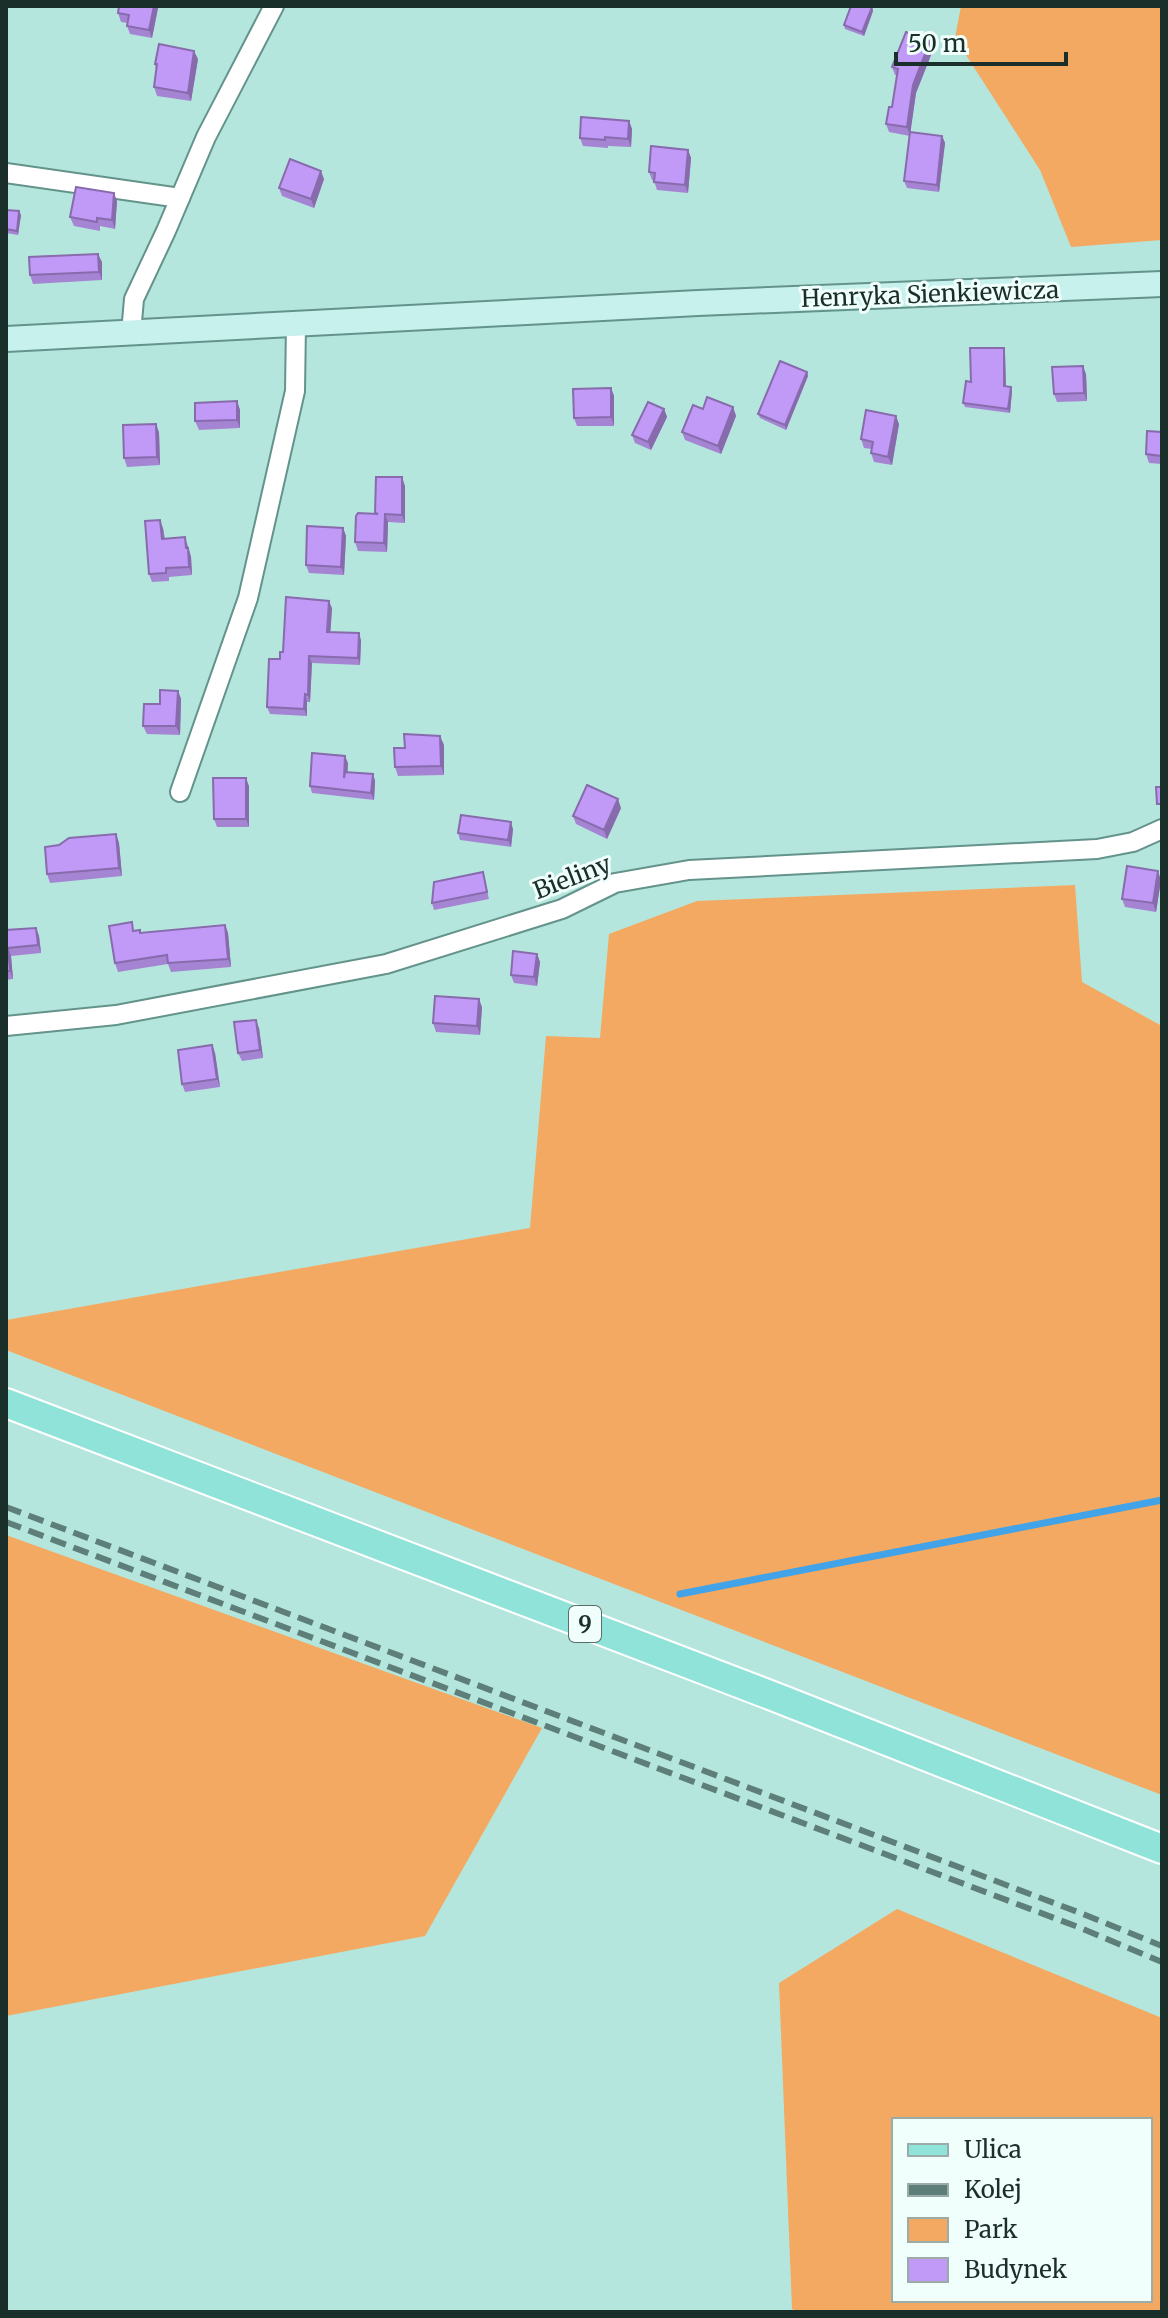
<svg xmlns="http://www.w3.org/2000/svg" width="1168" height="2318" font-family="Merriweather,serif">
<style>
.green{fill:#f3a961;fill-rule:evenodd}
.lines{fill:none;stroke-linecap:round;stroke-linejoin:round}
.stream{stroke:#42a3e8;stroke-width:7}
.street-casing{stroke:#64938b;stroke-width:22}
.secondary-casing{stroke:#64938b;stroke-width:28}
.primary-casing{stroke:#fff;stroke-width:32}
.street{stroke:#fff;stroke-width:18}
.secondary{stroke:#c7f1ec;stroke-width:24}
.primary{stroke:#8fe3d9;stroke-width:28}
.rail{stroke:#5e7f79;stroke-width:6;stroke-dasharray:16 8;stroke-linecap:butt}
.wall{fill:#a684d4}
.shaded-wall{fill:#876bac}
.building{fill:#c199f6;stroke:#876bac;stroke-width:2}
.labels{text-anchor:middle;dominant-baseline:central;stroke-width:6;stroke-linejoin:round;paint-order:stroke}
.shield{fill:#f0fffc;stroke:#5a6d69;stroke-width:2}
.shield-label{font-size:22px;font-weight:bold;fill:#1a2e2a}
.street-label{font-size:24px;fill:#1a2e2a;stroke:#f0fffc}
</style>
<rect width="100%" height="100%" fill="#b5e6dd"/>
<g class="green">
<path d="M961,6H1162V240L1071,247L1040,170L955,38Z"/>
<path d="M1075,885L1082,982L1162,1026V1795L6,1350V1320L530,1228L546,1036L600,1038L609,934L697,901Z"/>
<path d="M6,1535L542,1728L425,1936L6,2016Z"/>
<path d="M897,1909L1162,2018V2312H799L792,2309L779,1983ZM894,2120H1150V2300H894Z"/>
</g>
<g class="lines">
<path class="stream" d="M680,1594L1162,1500"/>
<defs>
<g id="street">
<path d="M6,173L180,198"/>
<path d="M131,333L134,299L166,231L206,137L274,6"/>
<path d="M180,792L248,598L295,391L296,324"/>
<path d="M6,1026L116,1015L386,964L562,909L615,883L689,870L1097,849L1133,842L1162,829"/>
</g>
<path id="secondary" d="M6,339L698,303L1162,284"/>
<path id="primary" d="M6,1403L770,1695L1162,1849"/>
</defs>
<use href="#street" class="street-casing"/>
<use href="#secondary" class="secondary-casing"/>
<use href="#primary" class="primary-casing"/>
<use href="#street" class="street"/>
<use href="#secondary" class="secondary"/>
<use href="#primary" class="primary"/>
<g class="rail">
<path d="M6,1507L1083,1914L1162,1946"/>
<path d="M6,1522L1078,1927L1162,1962"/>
</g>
</g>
<g class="wall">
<path d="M872,7L873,11L864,36L845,29L844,25Z"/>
<path d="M158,8L152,38L130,34L127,26L128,23L121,22L118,13Z"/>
<path d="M933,50L916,93L910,132L942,136L945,143L939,192L907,188L904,181L910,136L889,132L886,124L892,107L897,75H895L892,67Z"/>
<path d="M198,59L191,101L157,96L154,87L156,69L155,64Z"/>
<path d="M629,121L632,129L631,147L608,146V148L583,146L580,138Z"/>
<path d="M688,150L691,158L688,193L657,190L654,181L652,180L649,172Z"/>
<path d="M324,179L314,208L282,196L279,188Z"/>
<path d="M117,201L115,229L100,226V231L74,226L70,217Z"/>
<path d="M6,210L21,215L18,235L6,233Z"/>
<path d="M102,262V280L33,284L30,275Z"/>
<path d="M1005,353L1006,387L1012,391L1010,413L965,407L963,403L971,382Z"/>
<path d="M807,372L808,376L786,430L760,418L758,414Z"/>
<path d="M1086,374L1087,401L1057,402L1054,394Z"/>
<path d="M611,388L614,396V426H577L574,418Z"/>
<path d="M237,401L240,410V428L199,430L195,421Z"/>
<path d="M733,407L736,416L721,454L685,440L682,432L703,409Z"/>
<path d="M664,409L667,417L651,450L635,443L632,435Z"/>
<path d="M899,424L892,465L874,462L871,453L872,449L864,448L861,439Z"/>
<path d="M159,432L160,465L127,467L124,458Z"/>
<path d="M1162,432V464L1149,463L1146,454Z"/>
<path d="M405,486V523L388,522L387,552L358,551L355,542L375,513Z"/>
<path d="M163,528L165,539L188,546L191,557L192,575L169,577V581L152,582L149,574Z"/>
<path d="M343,528L346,536L344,575L309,573L306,565Z"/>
<path d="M332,608L330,632L361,640L360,665L312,663L310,702H307V716L270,714L267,707L283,652Z"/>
<path d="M178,691L181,699L180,735L147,734L143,726L160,704Z"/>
<path d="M444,745V775L398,776L395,767Z"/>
<path d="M348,763L347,772L373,774L375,781L374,800L312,793L310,786Z"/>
<path d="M249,786V827H217L214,819Z"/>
<path d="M621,808L607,839L576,824L573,816Z"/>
<path d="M513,829L511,847L460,840L458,833Z"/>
<path d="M116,834L119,843L122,876L50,883L47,874L59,845Z"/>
<path d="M483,872L489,899L434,910L432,903Z"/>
<path d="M1161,880L1156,912L1125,907L1122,899Z"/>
<path d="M225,925L228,933L231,967L171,972L168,964L118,972L115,963L135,930L140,933Z"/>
<path d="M36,928L39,936L41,953L11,956L13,979L6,980V930Z"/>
<path d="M537,954L540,962L537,986L514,983L511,975Z"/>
<path d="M482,1007L480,1035L436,1032L433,1023Z"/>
<path d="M259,1028L263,1058L242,1061L238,1053Z"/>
<path d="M212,1045L215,1053L220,1087L185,1092L182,1084Z"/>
</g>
<g class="shaded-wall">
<path d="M154,6H157L158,8L152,38L149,30Z"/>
<path d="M872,7L873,11L864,36L862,32Z"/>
<path d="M930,41L933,50L916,93L910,136L907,127L913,85Z"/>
<path d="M194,51L198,59L191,101L188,93Z"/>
<path d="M629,121L632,129L631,147L628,139Z"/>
<path d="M942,136L945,143L939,192L937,185Z"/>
<path d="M688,150L691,158L688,193L685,185Z"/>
<path d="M321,171L324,179L314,208L311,199Z"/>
<path d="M114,193L117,201L115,229L112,220Z"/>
<path d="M19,211L21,215L18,235L17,231Z"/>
<path d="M98,254L102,262V280L99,272Z"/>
<path d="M1004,348L1005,353L1006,391L1004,386Z"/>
<path d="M1083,366L1086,374L1087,401L1084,393Z"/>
<path d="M807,372L808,376L786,430L785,425Z"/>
<path d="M1011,387L1012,391L1010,413L1008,409Z"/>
<path d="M611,388L614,396V426L611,417Z"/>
<path d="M237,401L240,410V428L237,420Z"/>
<path d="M733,407L736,416L721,454L718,446Z"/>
<path d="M664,409L667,417L651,450L648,442Z"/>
<path d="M896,416L899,424L892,465L888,457Z"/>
<path d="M156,424L159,432L160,465L157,457Z"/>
<path d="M402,477L405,486V523L402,515Z"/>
<path d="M385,514L388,522L387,552L384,543Z"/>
<path d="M160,520L163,528L165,547L162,539Z"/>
<path d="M343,528L346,536L344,575L341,567Z"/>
<path d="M185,537L191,557L192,575L189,567Z"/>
<path d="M329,601L332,608L330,639L327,632Z"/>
<path d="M359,633L361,640L360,665L358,658Z"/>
<path d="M309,656L312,663L310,702L308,695Z"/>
<path d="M178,691L181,699L180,735L176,726Z"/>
<path d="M305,694L307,702V716L304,709Z"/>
<path d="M440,736L444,745V775L441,766Z"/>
<path d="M345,756L348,763L347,785L344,778Z"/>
<path d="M373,774L375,781L374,800L371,793Z"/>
<path d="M246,778L249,786V827L246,819Z"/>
<path d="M618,799L621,808L607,839L604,830Z"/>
<path d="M511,822L513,829L511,847L508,840Z"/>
<path d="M116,834L119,843L122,876L119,868Z"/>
<path d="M1158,871L1161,880L1156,912L1153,903Z"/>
<path d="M225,925L228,933L231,967L228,959Z"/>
<path d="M36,928L39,936L41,953L38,945Z"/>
<path d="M8,948L11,956L13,979L10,971Z"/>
<path d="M537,954L540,962L537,986L534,977Z"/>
<path d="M479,999L482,1007L480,1035L477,1026Z"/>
<path d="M256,1020L259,1028L263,1058L260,1050Z"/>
<path d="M212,1045L215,1053L220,1087L217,1079Z"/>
</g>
<g class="building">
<path d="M119,6H154L149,30L127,26L129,15L118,13Z"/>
<path d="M851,6L872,7L862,32L844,25Z"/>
<path d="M906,32L930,41L913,85L907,127L886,124L889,107H892L898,69L892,67Z"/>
<path d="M159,44L194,51L188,93L154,87L157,64H155Z"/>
<path d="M581,117L629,121L628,139L605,137V140L580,138Z"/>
<path d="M910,132L942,136L937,185L904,181Z"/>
<path d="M651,146L688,150L685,185L654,182L655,173L649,172Z"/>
<path d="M290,159L321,171L311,199L279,188Z"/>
<path d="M76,187L114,193L112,220L97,218V222L70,217Z"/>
<path d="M6,210L19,211L17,231L6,229Z"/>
<path d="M98,254L99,272L30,275L29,257Z"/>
<path d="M970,348H1004V386L1011,387L1008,409L963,403L966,381L971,382Z"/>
<path d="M780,361L807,372L785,425L758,414Z"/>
<path d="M1083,366L1084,393L1054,394L1052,367Z"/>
<path d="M611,388V417L574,418L573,389Z"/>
<path d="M707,397L733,407L718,446L682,432L693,405L703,409Z"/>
<path d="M237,401V420L195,421V403Z"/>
<path d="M648,402L664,409L648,442L632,435Z"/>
<path d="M866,410L896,416L888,457L871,453L873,442L861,439Z"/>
<path d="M156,424L157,457L124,458L123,425Z"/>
<path d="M1147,431L1162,432V456L1146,454Z"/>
<path d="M376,477H402V515L385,514L384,543L355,542L356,516L358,513L378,514L375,513Z"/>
<path d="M160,520L162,539L185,537L186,548H188L189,567L166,568V573L149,574L145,521Z"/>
<path d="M307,526L343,528L341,567L306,565Z"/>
<path d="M286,597L329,601L327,632L359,633L358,658L309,656L308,695L305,694L304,709L267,707L269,659H280V652H283Z"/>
<path d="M160,690L178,691L176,726H143L144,704H160Z"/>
<path d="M404,734L440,736L441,766L395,767L394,748H405Z"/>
<path d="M312,753L345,756L344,778L345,772L373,774L371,793L310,786Z"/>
<path d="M213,778H246V819H214Z"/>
<path d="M587,785L618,799L604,830L573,816Z"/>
<path d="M1156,787H1162V804H1157Z"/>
<path d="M461,815L511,822L508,840L458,833Z"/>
<path d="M116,834L119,868L47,874L45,847L59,845L69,838Z"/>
<path d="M1127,866L1158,871L1153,903L1122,899Z"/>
<path d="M483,872L487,892L432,903L434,882Z"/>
<path d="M132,922L133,931L140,930V933L225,925L228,959L168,963L167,955L115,963L109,926Z"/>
<path d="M36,928L38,945L8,948L10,971H6V930Z"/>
<path d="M513,951L537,954L534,977L511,975Z"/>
<path d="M435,996L479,999L477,1026L433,1023Z"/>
<path d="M256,1020L260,1050L238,1053L234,1022Z"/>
<path d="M212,1045L217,1079L182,1084L178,1050Z"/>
</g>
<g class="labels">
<rect class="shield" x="569" y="1606" width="32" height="36" rx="6"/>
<g class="shield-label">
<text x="585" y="1624">9</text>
</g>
<g class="street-label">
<text transform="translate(930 294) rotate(-2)">Henryka Sienkiewicza</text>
<text transform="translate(572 877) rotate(-21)">Bieliny</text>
</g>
</g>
<rect width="1168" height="2318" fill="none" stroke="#1a2e2a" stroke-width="16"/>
<rect x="892" y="2118" width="260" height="184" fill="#f0fffc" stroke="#9aaba8" stroke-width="2"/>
<rect x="908" y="2144" width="40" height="12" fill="#8fe3d9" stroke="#9aaba8" stroke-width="2"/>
<text x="964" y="2158" font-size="24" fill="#1a2e2a">Ulica</text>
<rect x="908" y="2184" width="40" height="12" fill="#5e7f79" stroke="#9aaba8" stroke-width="2"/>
<text x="964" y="2198" font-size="24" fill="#1a2e2a">Kolej</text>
<rect x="908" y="2218" width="40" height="24" fill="#f3a961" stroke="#9aaba8" stroke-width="2"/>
<text x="964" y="2238" font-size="24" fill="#1a2e2a">Park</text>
<rect x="908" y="2258" width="40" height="24" fill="#c199f6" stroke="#9aaba8" stroke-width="2"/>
<text x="964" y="2278" font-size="24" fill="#1a2e2a">Budynek</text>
<path d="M896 52v12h170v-12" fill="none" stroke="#1a2e2a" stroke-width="4"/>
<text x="908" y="52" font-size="24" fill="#1a2e2a" stroke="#f0fffc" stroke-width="6" paint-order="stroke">50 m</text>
</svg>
